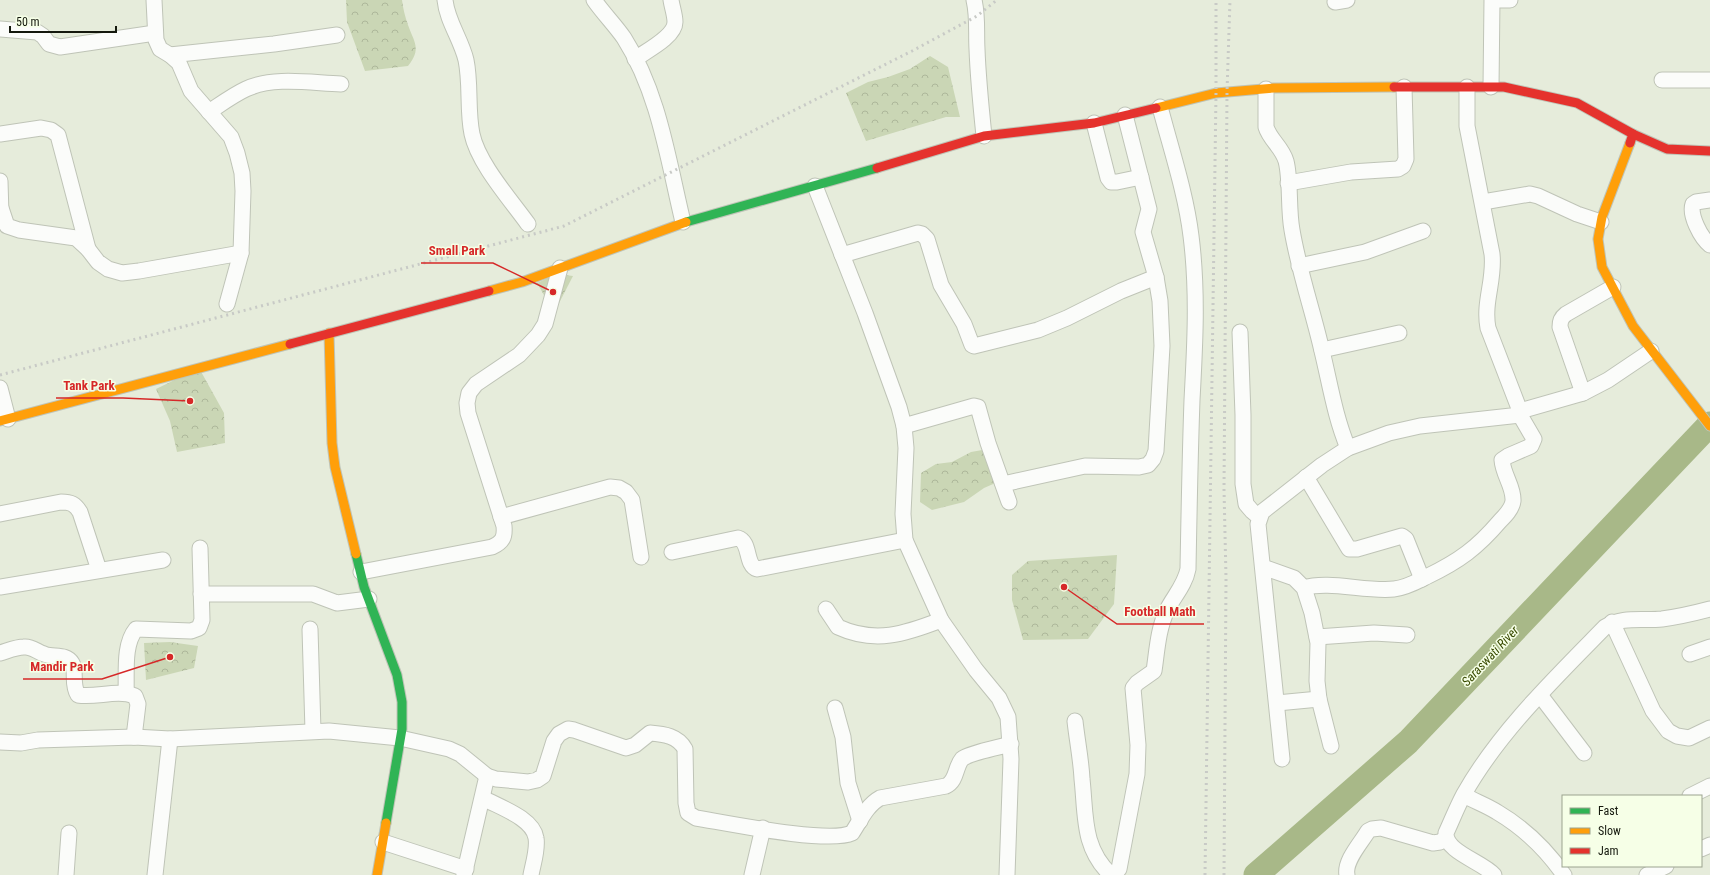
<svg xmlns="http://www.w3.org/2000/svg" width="1710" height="875" font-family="'Roboto Condensed',sans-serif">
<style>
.forest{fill:url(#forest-crowns)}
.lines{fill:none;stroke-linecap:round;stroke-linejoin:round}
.river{stroke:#a8b888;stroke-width:25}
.street-casing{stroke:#bfc4b7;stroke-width:17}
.fast-casing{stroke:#bfc4b7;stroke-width:11}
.slow-casing{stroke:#bfc4b7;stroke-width:11}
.jam-casing{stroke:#bfc4b7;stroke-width:11}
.street{stroke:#fbfcfa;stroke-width:15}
.fast{stroke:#30b455;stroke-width:9}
.slow{stroke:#ff9f0a;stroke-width:9}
.jam{stroke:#e5322d;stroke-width:9}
.rail{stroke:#c8cac6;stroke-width:3;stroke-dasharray:2 4;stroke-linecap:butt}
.labels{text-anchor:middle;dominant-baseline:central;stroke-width:3;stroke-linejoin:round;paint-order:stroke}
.water-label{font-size:13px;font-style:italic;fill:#384a00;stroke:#f6ffe7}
.leader{fill:none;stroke:#d62828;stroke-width:1.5}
.callout-dot{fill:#d62828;stroke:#f6ffe7;stroke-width:1.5}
.callout-label{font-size:13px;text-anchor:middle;font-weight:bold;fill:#d62828;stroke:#f6ffe7;stroke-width:3;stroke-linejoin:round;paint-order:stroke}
</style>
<defs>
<pattern id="forest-crowns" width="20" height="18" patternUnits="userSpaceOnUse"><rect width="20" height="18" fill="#cad6b5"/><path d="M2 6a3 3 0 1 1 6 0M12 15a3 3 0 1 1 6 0" fill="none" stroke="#adb79a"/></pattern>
</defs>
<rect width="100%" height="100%" fill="#e6ecdb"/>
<g class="forest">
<path d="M346,0H402C403,8 405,17 408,25C414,42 422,49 408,66L365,71L347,22Z"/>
<path d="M930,56L948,67L960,117H946L866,141L846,93L868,82L888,77L910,69Z"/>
<path d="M557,274L573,276L557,307L548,302L537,283Z"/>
<path d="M199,368L224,413L225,443L177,452L170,421L156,389Z"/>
<path d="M988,449L1000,481L984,488L964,502L932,510L920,502L921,473L936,464L952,462L971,452Z"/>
<path d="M1117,555L1114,604L1088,639L1023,640L1012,600V575L1028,561Z"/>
<path d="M170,642L198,646L194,668L146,680L144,643Z"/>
</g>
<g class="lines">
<path class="river" d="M1256,875L1408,742L1710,424"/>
<defs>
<g id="street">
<path d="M154,0L156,40L160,49L170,55L179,63L191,91L231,137L237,153L242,173L243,191L241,253L227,304"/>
<path d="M445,0C447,21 461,39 466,60C471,84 467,110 472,134C478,163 510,199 528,224"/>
<path d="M594,0C603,13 615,25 624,38C659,93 668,160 683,222"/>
<path d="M974,0C978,17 976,32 977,49C978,78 981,107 984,136"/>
<path d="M1493,0H1510"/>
<path d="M1335,2L1347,0"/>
<path d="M0,29L37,32L43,36L49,44L60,47L155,33"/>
<path d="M170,55L274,44L337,35"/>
<path d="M635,59C646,51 675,37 675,22C675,15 672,7 671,0"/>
<path d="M1662,80H1710"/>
<path d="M1491,87L1492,0"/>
<path d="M1266,89V127C1270,140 1282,147 1286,161C1291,180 1288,209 1292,230C1299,272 1313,311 1322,351C1330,384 1335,417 1348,448"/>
<path d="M209,112C221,104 233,95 246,89C274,76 311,83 341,84"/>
<path d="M1094,123L1108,178L1111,182H1117L1141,177"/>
<path d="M0,134L41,128L51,130L58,135L88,249"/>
<path d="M0,181L1,215"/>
<path d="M1288,183L1351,172L1398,169L1403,166L1406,159L1404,87"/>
<path d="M815,186L865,313L899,407L904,426L906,448L903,514L905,540L941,620L976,670L999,698L1008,717L1011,759L1007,875"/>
<path d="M1710,200L1696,202L1693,204C1689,215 1701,238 1710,245"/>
<path d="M1483,202L1530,194L1538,196L1577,214L1601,222"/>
<path d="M0,205L7,226L19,230L76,238L88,249L98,262L108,269L122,273L139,271L241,253"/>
<path d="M842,255L918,233L922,234L927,239L941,285L964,324L972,345L974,346L1038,330L1067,318L1121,291L1156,277"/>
<path d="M1299,266L1365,252L1423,231"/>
<path d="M1240,332L1243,415V484L1246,504L1252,511L1259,517"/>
<path d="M1322,350L1399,333"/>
<path d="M0,388L8,419"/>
<path d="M1583,393L1560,327C1560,321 1561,318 1566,314L1613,287"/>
<path d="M1520,411L1583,393L1608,380L1651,351"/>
<path d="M904,426L974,406L978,407L988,443L1009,502"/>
<path d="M1306,477L1349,549H1357L1402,536L1406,539L1422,579"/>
<path d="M1003,484L1085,466L1139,467L1148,465L1153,459L1156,451L1162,346L1160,301L1156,277L1143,232L1149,209L1125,115"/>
<path d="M0,514L61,502C71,502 75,504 80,512L99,570"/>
<path d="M501,517L610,487L619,488L626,492L632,500L641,557"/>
<path d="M672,552L738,538C751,542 745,565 757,569L905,540"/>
<path d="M1263,567L1294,578L1304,588L1312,613L1318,643L1317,681L1319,699L1331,746"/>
<path d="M361,572L492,547C503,542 505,537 504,526L468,413L467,403L469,393L476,384L519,355L538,335L545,324L560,268"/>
<path d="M0,587L163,560"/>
<path d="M1304,588C1328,580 1366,592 1394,589C1406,588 1418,581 1428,576C1459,561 1477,548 1500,521C1505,516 1512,509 1513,501C1514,487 1503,475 1502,460L1508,456L1531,446L1534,439L1520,415"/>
<path d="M201,594H313L337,603L369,599"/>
<path d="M826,609L838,627C875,644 905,634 941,620"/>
<path d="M1612,622L1653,711L1668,731L1677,736L1689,738L1710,728"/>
<path d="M310,629L313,731"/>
<path d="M1317,637L1374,633L1407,635"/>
<path d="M0,653C7,651 16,647 24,647C32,646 37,652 44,654C53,658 66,653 72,663C77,671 71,684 78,695C97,698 116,689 135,696L138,704L134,737"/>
<path d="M1690,654L1710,647"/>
<path d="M126,692C127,673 123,645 136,629L191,631L199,628L202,620L200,548"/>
<path d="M1540,695L1584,753"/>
<path d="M1277,703L1319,699"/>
<path d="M835,708L843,737L848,783L860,821"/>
<path d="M1075,721C1077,740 1081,759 1082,779C1086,815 1082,848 1111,875"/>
<path d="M0,742L21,743L38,740L134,737L170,739L329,731L400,738L449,749L460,754L487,776L496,779L528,782L537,780L543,776L554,741L559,734L568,729L574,730L626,748L635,745L650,733C664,734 678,736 685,749L686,803L688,813L696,818C727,823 828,844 852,833C860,821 867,805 880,798L946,786C957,781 955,767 962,759C969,753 1001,747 1011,744"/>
<path d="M1282,759L1258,524L1262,512L1322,465L1348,448L1389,433L1420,426L1520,415V411L1488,328C1483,302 1495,280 1492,254L1467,126V87"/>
<path d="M1464,795C1474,801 1486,805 1497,812C1524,828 1546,849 1564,875"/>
<path d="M1690,796L1710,786"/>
<path d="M483,798C499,807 533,818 536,838C538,849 533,864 531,875"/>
<path d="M383,842L466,869"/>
<path d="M1701,849L1710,845"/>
<path d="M66,875L69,833"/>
<path d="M155,875L170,739"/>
<path d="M464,875L487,776"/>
<path d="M752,875L763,828"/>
<path d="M1114,875L1119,869L1137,774L1138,745L1133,688L1137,683L1154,671C1157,651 1158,629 1167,610C1174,596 1185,585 1188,569C1189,513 1190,456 1192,400C1195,345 1198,291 1191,236C1186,194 1171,149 1160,107"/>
<path d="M1347,875C1344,861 1361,843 1368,831L1372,829L1381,828L1433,843L1440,842L1446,838"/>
<path d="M1494,875C1483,862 1445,852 1446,833C1452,820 1457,807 1464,794C1499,732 1555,678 1605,627C1622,616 1642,621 1662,619C1677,617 1695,613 1710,609"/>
<path d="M1647,875L1666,866"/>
</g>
<g id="fast">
<path d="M686,222L877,168"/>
<path d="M356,554L364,587L397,675L402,702V729L386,823"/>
</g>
<g id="slow">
<path d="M1156,108L1216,93L1274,88L1394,87"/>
<path d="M1630,143L1602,217L1598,239L1602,267L1633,326L1710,426"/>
<path d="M489,291L522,282L686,222"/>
<path d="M329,333L332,443L335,467L356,554"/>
<path d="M0,421L290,344"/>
<path d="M377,875L386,823"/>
</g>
<g id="jam">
<path d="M1394,87H1504L1577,103L1633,134L1630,143"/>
<path d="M1633,134L1667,149L1710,151"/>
<path d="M877,168L984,136L1094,123L1156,108"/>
<path d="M290,344L489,291"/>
</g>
</defs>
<use href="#street" class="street-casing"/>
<use href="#fast" class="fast-casing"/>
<use href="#slow" class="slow-casing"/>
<use href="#jam" class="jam-casing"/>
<use href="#street" class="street"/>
<use href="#fast" class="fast"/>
<use href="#slow" class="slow"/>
<use href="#jam" class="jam"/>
<g class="rail">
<path d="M0,375L564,226L912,51L977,16L997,0"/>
<path d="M1205,875L1216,93V0"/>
<path d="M1224,875L1226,578L1224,489L1227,92L1230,0"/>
</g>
</g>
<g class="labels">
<g class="water-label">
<text transform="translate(1490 656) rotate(-47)">Saraswati River</text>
</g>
</g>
<path class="leader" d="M553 292L493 263H421M190 401L123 398H56M1064 587L1117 624H1204M170 657L102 679H23"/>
<g class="callout-dot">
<circle cx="553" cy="292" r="4"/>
<circle cx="190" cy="401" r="4"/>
<circle cx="1064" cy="587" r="4"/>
<circle cx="170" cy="657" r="4"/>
</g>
<g class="callout-label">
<text x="457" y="255">Small Park</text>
<text x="89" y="390">Tank Park</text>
<text x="1160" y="616">Football Math</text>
<text x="62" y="671">Mandir Park</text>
</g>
<rect x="1562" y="795" width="140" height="72" fill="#f6ffe7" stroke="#9ca390"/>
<rect x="1570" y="808" width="20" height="6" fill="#30b455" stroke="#9ca390"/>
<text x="1598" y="815" font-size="12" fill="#14180d">Fast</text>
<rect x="1570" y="828" width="20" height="6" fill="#ff9f0a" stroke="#9ca390"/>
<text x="1598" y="835" font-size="12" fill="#14180d">Slow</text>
<rect x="1570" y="848" width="20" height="6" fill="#e5322d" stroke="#9ca390"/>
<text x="1598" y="855" font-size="12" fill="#14180d">Jam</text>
<path d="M10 26v6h106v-6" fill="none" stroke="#14180d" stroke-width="2"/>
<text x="16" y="26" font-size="12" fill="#14180d" stroke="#f6ffe7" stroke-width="3" paint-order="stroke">50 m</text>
</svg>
